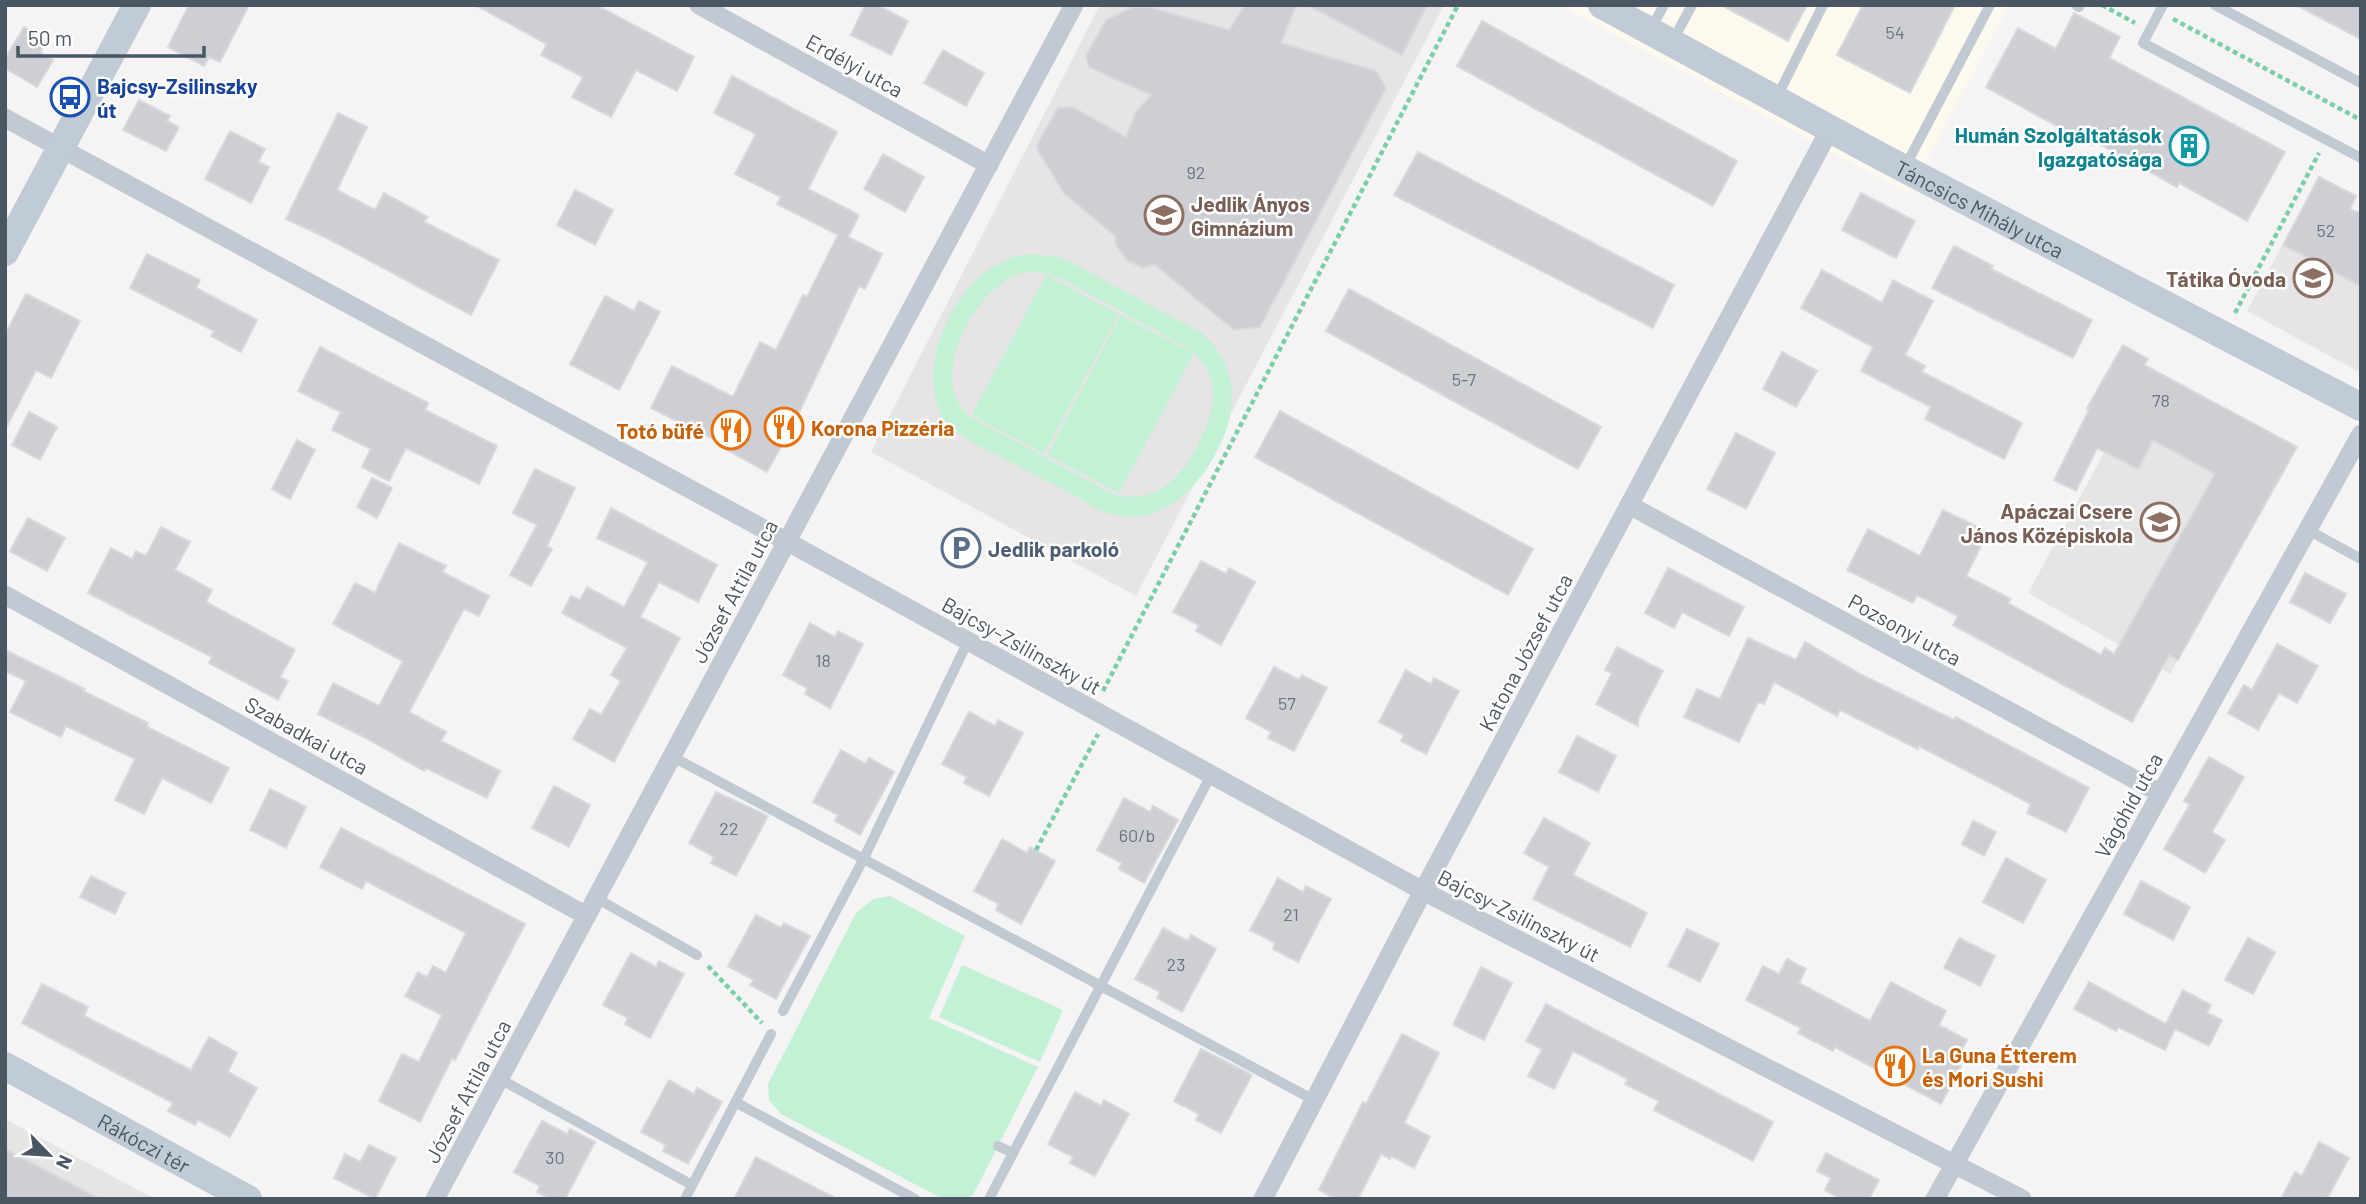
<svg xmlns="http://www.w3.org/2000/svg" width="2366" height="1204" font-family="Barlow,sans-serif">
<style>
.commercial{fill:#fdf9ef}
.education{fill:#e6e4e5}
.green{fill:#c3f1d5;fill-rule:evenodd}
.building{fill:#cdcfd5;stroke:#d7d9de;stroke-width:2}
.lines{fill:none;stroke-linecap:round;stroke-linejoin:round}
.path{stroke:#7ad0a6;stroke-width:4.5;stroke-dasharray:5 3.5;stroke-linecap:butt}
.lane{stroke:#c1cad2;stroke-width:10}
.street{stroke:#c1cad2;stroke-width:19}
.secondary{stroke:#c1cbd6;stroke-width:28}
.labels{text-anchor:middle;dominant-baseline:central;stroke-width:5;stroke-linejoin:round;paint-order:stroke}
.number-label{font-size:18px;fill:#6b747e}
.street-label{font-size:21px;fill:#4a5661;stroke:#fff}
.transit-label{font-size:21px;font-weight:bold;fill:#164399;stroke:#fff;text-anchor:start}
.culture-label{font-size:21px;font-weight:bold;fill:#0d838f;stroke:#fff;text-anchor:end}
.education-label{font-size:21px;font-weight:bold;fill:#785e54;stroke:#fff;text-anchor:end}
.food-label{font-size:21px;font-weight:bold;fill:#c56008;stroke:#fff;text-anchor:start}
.service-label{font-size:21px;font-weight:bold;fill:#4e5e75;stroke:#fff;text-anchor:start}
</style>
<rect width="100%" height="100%" fill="#f5f3f3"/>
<path class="commercial" d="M1560,5H2009L1909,194Z"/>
<g class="education">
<path d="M1100,5H1440L1443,7L1136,596L871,452Z"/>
<path d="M2319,177L2356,196L2350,209L2361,214V373L2247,311Z"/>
<path d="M2150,368L2297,447L2170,674L2028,593Z"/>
<path d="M5,1119L155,1199H5Z"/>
</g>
<g class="green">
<path d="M1031,254L1059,257L1067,260L1202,333C1229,357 1238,389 1228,424C1213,473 1168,531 1110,514C1098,511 1088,503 1077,497C1057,487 1037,476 1016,465C995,453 954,437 942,416C928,389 932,355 944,329C960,291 989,257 1031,254ZM1026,272H1041L1062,279L1182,345C1197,354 1208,365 1212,383C1218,415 1190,470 1163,488C1149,497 1130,498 1115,495L974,419C921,386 976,281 1026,272Z"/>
<path d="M1046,275L1119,314L1044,454L972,415Z"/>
<path d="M1121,315L1194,354L1119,493L1047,455Z"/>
<path d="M890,896L965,936L929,1018L1038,1067L973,1195L967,1199H943L781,1114L769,1100L768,1084L856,913L873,899Z"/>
<path d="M962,965L1063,1010L1040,1062L939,1017Z"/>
</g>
<g class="building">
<path d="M189,5H249L220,62L209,57L204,66L168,47Z"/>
<path d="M475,5H596L694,57L677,91L636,70L611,117L572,97L583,77L541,55L547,44Z"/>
<path d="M865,5H877L908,21L891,55L851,35Z"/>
<path d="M1245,5H1296L1281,43L1376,71L1386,88L1260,327L1234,330L1154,264L1143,268L1128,261L1116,245L1115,236L1064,193L1038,151L1037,145L1058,108L1072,107L1126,137L1136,112L1151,95L1089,67L1086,56L1106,20L1133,7H1149L1229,30Z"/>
<path d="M1307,5H1427L1402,55Z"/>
<path d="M1721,5H1807L1788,41Z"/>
<path d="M1863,5H1955L1910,93L1837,55Z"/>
<path d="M2296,5H2361V39Z"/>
<path d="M2074,13L2120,37L2109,58L2285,152L2247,221L2179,183L2177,187L2094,141L2091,145L1986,87L2018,28L2056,49Z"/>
<path d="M1482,21L1737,161L1713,206L1457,66Z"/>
<path d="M24,27L47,41L40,52L53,60L37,87L5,68V59Z"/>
<path d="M943,50L984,73L966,106L924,83Z"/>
<path d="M732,76L837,132L808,189L859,215L848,237L882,254L865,289L859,286L794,423L767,472L727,450L729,447L651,408L672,366L733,397L760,342L776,350L803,295L807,297L838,235L777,204L781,197L735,174L756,134L714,113Z"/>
<path d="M139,100L170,116L167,121L179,127L166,151L123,130Z"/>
<path d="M338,113L367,127L337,190L375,210L384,193L428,217L424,222L499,260L471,315L325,237L286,219Z"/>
<path d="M230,131L265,149L258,162L269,167L251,203L205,179Z"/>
<path d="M1418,152L1674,285L1653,328L1394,195Z"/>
<path d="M883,154L924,177L905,212L864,189Z"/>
<path d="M2319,177L2356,196L2350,209L2361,214V286L2283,245Z"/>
<path d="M575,190L613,210L595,245L557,225Z"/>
<path d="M1861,193L1915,221L1896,258L1842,230Z"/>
<path d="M1954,246L1993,266L1991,269L2092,320L2073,358L1932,288Z"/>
<path d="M147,254L200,280L196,288L257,320L241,352L211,336L214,331L130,288Z"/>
<path d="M1822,270L1882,303L1893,280L1933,301L1905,355L1925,366L1922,372L2022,423L2004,459L1925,419L1931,407L1861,371L1873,347L1801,308Z"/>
<path d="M1349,289L1601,427L1578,469L1326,331Z"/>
<path d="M26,294L80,321L51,378L36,370L5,430V335Z"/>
<path d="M605,296L634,311L639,301L660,312L619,390L570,364Z"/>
<path d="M2123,345L2148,359L2144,365L2297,447L2178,660L2169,655L2132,722L1953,625L1958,616L1917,595L1913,603L1847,570L1868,529L1920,556L1943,510L1988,532L1966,576L2011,599L2008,603L2101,655L2105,648L2114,654L2215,474L2153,440L2138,469L2097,448L2076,491L2054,480L2089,410L2087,408Z"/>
<path d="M320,347L428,403L425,410L497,446L479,484L406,448L389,481L362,467L371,449L332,430L341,412L298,391Z"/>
<path d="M1782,352L1817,371L1796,407L1763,389Z"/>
<path d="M1280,411L1533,549L1508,595L1255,457Z"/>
<path d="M29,412L57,427L40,460L12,445Z"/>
<path d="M1736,433L1775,453L1746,509L1707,489Z"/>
<path d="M297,440L315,450L290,499L272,489Z"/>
<path d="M535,469L575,488L547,546L552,549L531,586L510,575L537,525L513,513Z"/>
<path d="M372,478L392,488L377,518L357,507Z"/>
<path d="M611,508L717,565L698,602L659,582L640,617L680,638L614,762L573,739L590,709L601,715L621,681L611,675L627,648L562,613L571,596L580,600L587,587L624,607L648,562L597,538Z"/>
<path d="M28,518L65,538L47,571L10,551Z"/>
<path d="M161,527L190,542L175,570L212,590L206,602L295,650L280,677L288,681L278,700L209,663L212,657L88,593L111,548L132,559L136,551L146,556Z"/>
<path d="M399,543L446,566L442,572L489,596L479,616L464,609L409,712L446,732L441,741L500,771L487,798L426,768L424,771L364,737L318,714L333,683L379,706L403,661L333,624L355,583L375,593Z"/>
<path d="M1201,561L1226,574L1229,568L1255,582L1221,645L1196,631L1199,625L1173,612Z"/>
<path d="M1668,568L1744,607L1729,636L1682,612L1674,628L1645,613Z"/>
<path d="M2305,573L2346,594L2330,623L2290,602Z"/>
<path d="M810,623L835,637L838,631L863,644L830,708L805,694L807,688L783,675Z"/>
<path d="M1748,638L1796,660L1805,642L1860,674L1954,720L1956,717L2089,788L2066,832L2027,813L2031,804L1919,746L1918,749L1840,710L1837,716L1774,682L1764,704L1758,702L1739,742L1684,717L1697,689L1720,699Z"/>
<path d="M2277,644L2318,666L2297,703L2279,693L2258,730L2228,713L2244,685L2252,690Z"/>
<path d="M1617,647L1663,671L1638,719V726L1596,704L1612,673L1605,670Z"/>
<path d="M5,650L85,689L83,691L148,723L147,727L229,768L211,803L162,778L144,814L115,800L135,759L66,726L61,737L10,712L26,681L5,671Z"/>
<path d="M1274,667L1299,680L1302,675L1327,688L1294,751L1268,738L1271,732L1246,718Z"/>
<path d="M1406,670L1431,684L1434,678L1459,691L1426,754L1401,741L1404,735L1379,722Z"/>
<path d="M969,712L995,726L998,720L1023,733L989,796L964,783L967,777L942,764Z"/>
<path d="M1577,736L1616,756L1598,792L1559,772Z"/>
<path d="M841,750L866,764L869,758L894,772L860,835L835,821L838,815L813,802Z"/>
<path d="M2209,757L2244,777L2212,832L2225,840L2205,873L2164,849L2190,804L2184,801Z"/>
<path d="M554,786L590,805L569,847L532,828Z"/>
<path d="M270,789L306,807L286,848L250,830Z"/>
<path d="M716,792L768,816L736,876L711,863L714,857L689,843Z"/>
<path d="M1124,798L1150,812L1153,806L1178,820L1144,883L1119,869L1122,863L1097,850Z"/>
<path d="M1544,818L1590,843L1573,875L1647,913L1630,947L1533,899L1549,867L1524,853Z"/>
<path d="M1973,821L1996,832L1984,856L1962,844Z"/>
<path d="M341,828L525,924L455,1060L452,1058L420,1122L379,1101L402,1054L419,1062L442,1015L405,996L418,972L427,977L433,966L446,973L466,933L366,881L362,889L320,867Z"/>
<path d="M1002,839L1027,853L1030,847L1055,861L1021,924L996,910L999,904L974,891Z"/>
<path d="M2006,858L2046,880L2023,923L1983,902Z"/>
<path d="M91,876L125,893L115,914L80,897Z"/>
<path d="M1278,878L1303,892L1306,886L1331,899L1298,962L1273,949L1275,943L1250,930Z"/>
<path d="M2141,881L2190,907L2173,940L2124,914Z"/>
<path d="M756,915L781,928L784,923L810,936L776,999L750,985L754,980L728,966Z"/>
<path d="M1163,928L1188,941L1191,935L1216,949L1182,1012L1157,998L1160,992L1135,979Z"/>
<path d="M1687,929L1719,944L1700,982L1668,966Z"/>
<path d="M1959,938L1995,956L1980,986L1944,968Z"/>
<path d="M2248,938L2275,952L2253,994L2225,980Z"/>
<path d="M631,953L656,967L659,961L684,974L650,1038L625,1024L628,1018L603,1005Z"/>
<path d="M1787,959L1806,969L1799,983L1870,1021L1891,982L1946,1011L1939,1025L1967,1040L1954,1063L1961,1066L1941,1104L1835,1047L1833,1051L1798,1033L1801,1028L1746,1000L1763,966L1779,974Z"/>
<path d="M1481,967L1512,983L1484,1040L1453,1025Z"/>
<path d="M2089,982L2166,1024L2183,990L2211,1005L2207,1013L2222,1020L2209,1046L2175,1029L2165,1050L2118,1027L2116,1031L2074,1009Z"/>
<path d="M42,984L88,1007L84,1016L191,1070L209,1037L237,1053L228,1072L257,1088L230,1137L198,1120L195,1125L168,1111L173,1103L22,1023Z"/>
<path d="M1546,1004L1773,1122L1753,1161L1654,1110L1659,1101L1625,1084L1628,1079L1573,1051L1554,1089L1528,1076L1542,1049L1526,1041Z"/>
<path d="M1402,1034L1439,1053L1404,1123L1430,1137L1414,1168L1391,1156L1390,1159L1381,1154L1358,1199H1336L1319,1190L1363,1102L1366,1104Z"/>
<path d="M1201,1049L1252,1075L1221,1133L1196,1120L1199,1114L1174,1101Z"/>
<path d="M669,1080L694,1094L697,1088L722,1102L688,1164L663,1151L666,1145L641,1132Z"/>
<path d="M1075,1092L1101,1106L1104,1100L1129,1114L1095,1176L1070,1163L1073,1157L1048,1144Z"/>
<path d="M542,1121L567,1134L570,1129L595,1142L565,1199H550L537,1192L540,1186L514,1172Z"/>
<path d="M2319,1142L2349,1158L2327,1199H2281L2295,1172L2302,1176Z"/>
<path d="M369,1145L396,1158L375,1199L334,1178L345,1154L360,1162Z"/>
<path d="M5,1149L100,1199H5Z"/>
<path d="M1826,1153L1879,1180L1869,1199H1841L1825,1190L1831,1178L1817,1171Z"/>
<path d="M756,1157L837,1199H734Z"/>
</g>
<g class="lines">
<g class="path">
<path d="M2102,5L2135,23"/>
<path d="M2173,19L2361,120"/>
<path d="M2235,313L2319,153"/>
<path d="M1103,691L1458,5"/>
<path d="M1036,850L1098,734"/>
<path d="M708,966L762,1023"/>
</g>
<g class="lane">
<path d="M2076,5L2079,7"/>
<path d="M2163,5L2143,43L2361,158"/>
<path d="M2215,5L2361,83"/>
<path d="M1651,29L1664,5"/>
<path d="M1672,42L1692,5"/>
<path d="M1776,99L1823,5"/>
<path d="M1905,167L1990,5"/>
<path d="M2308,530L2361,559"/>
<path d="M673,757L1314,1100"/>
<path d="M596,898L697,955"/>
<path d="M783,1011L863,860L968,641"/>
<path d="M500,1079L692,1185"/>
<path d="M735,1102L915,1199"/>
<path d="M998,1146L1013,1153"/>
<path d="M685,1199L771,1034"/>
<path d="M989,1199L1211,775"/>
</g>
<g class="street">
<path d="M699,5L989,165"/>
<path d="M5,118L786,541L1423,891L2022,1199"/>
<path d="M1629,505L2160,793"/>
<path d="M5,595L587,916"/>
<path d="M435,1199L1074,5"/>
<path d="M1263,1199L1423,891L1830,129"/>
<path d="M1935,1199L2361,434"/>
</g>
<g class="secondary">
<path id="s1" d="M1602,5L1880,156L2361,407"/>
<path d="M5,252L137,5"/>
<path id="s2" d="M5,1066L248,1199"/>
</g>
</g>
<defs>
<symbol id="bus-ring" viewBox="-11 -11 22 22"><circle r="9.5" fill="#fff" stroke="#1a4fb4" stroke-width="1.5"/><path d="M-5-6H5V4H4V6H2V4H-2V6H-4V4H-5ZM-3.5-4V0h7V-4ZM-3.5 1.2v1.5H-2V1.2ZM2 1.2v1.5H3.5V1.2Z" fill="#1a4fb4"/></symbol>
<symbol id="building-ring" viewBox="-11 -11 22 22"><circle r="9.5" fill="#fff" stroke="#0f9aa8" stroke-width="1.5"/><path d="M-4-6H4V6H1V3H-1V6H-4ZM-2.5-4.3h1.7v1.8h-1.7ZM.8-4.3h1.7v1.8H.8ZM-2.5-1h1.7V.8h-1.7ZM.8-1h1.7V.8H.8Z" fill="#0f9aa8"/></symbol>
<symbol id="school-ring" viewBox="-11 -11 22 22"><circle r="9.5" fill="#fff" stroke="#8d6e63" stroke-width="1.5"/><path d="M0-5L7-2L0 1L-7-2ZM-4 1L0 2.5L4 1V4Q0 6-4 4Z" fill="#8d6e63"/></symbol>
<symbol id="restaurant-ring" viewBox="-11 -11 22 22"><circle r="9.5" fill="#fff" stroke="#e8710a" stroke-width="1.5"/><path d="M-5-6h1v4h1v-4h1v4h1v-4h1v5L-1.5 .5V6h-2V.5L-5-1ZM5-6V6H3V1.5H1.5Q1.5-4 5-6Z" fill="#e8710a"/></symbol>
<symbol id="parking-ring" viewBox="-11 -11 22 22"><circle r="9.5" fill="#fff" stroke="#5c6f8a" stroke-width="1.5"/><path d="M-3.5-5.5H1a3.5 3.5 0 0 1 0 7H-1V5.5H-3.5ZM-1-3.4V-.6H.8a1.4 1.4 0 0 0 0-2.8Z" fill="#5c6f8a"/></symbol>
</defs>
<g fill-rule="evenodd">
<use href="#bus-ring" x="48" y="75" width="44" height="44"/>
<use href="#building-ring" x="2167" y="124" width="44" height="44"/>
<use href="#school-ring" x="1142" y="193" width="44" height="44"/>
<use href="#school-ring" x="2291" y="256" width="44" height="44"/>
<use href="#restaurant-ring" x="762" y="405" width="44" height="44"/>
<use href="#restaurant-ring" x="709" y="408" width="44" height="44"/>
<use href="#school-ring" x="2138" y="500" width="44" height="44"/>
<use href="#parking-ring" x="939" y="526" width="44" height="44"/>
<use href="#restaurant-ring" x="1873" y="1044" width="44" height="44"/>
</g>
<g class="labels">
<g class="number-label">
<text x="1895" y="32">54</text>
<text x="1196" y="172">92</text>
<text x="2326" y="230">52</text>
<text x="1464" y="379">5-7</text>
<text x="2161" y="400">78</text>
<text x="823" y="660">18</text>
<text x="1287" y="703">57</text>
<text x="729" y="828">22</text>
<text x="1137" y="835">60/b</text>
<text x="1291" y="914">21</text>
<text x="1176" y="964">23</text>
<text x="555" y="1157">30</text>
</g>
<g class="street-label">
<text transform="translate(855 65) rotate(29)">Erdélyi utca</text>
<text stroke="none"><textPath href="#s1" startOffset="429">Táncsics Mihály utca</textPath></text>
<text transform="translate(734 591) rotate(-62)">József Attila utca</text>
<text transform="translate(1905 629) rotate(29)">Pozsonyi utca</text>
<text transform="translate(1022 645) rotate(29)">Bajcsy-Zsilinszky út</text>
<text transform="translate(1525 652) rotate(-62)">Katona József utca</text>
<text transform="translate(307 735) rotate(29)">Szabadkai utca</text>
<text transform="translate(2128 805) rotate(-61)">Vágóhíd utca</text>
<text transform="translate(1519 915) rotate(27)">Bajcsy-Zsilinszky út</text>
<text transform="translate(467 1091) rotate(-62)">József Attila utca</text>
<text stroke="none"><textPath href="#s2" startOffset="159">Rákóczi tér</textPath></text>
</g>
<g class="transit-label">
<text x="97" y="85">Bajcsy-Zsilinszky<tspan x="97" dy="24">út</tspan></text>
</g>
<g class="culture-label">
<text x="2162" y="134">Humán Szolgáltatások<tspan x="2162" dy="24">Igazgatósága</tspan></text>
</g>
<g class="education-label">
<text x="1191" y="203" text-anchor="start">Jedlik Ányos<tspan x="1191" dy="24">Gimnázium</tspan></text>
<text x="2286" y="278">Tátika Óvoda</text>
<text x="2133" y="510">Apáczai Csere<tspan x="2133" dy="24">János Középiskola</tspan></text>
</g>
<g class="food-label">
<text x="811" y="427">Korona Pizzéria</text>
<text x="704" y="430" text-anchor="end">Totó büfé</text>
<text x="1922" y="1054">La Guna Étterem<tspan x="1922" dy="24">és Mori Sushi</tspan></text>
</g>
<g class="service-label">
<text x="988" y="548">Jedlik parkoló</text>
</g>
</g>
<rect width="2366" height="1204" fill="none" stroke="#4a5661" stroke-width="14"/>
<g transform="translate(49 1155) rotate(115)" stroke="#ffffff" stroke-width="5" paint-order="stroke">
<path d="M0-5L12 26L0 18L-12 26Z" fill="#4a5661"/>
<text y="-10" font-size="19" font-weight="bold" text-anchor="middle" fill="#4a5661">N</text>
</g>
<path d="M18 46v10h186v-10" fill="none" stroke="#4a5661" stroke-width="3.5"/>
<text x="28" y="46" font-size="21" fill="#4a5661" stroke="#ffffff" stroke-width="5" paint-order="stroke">50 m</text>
</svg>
